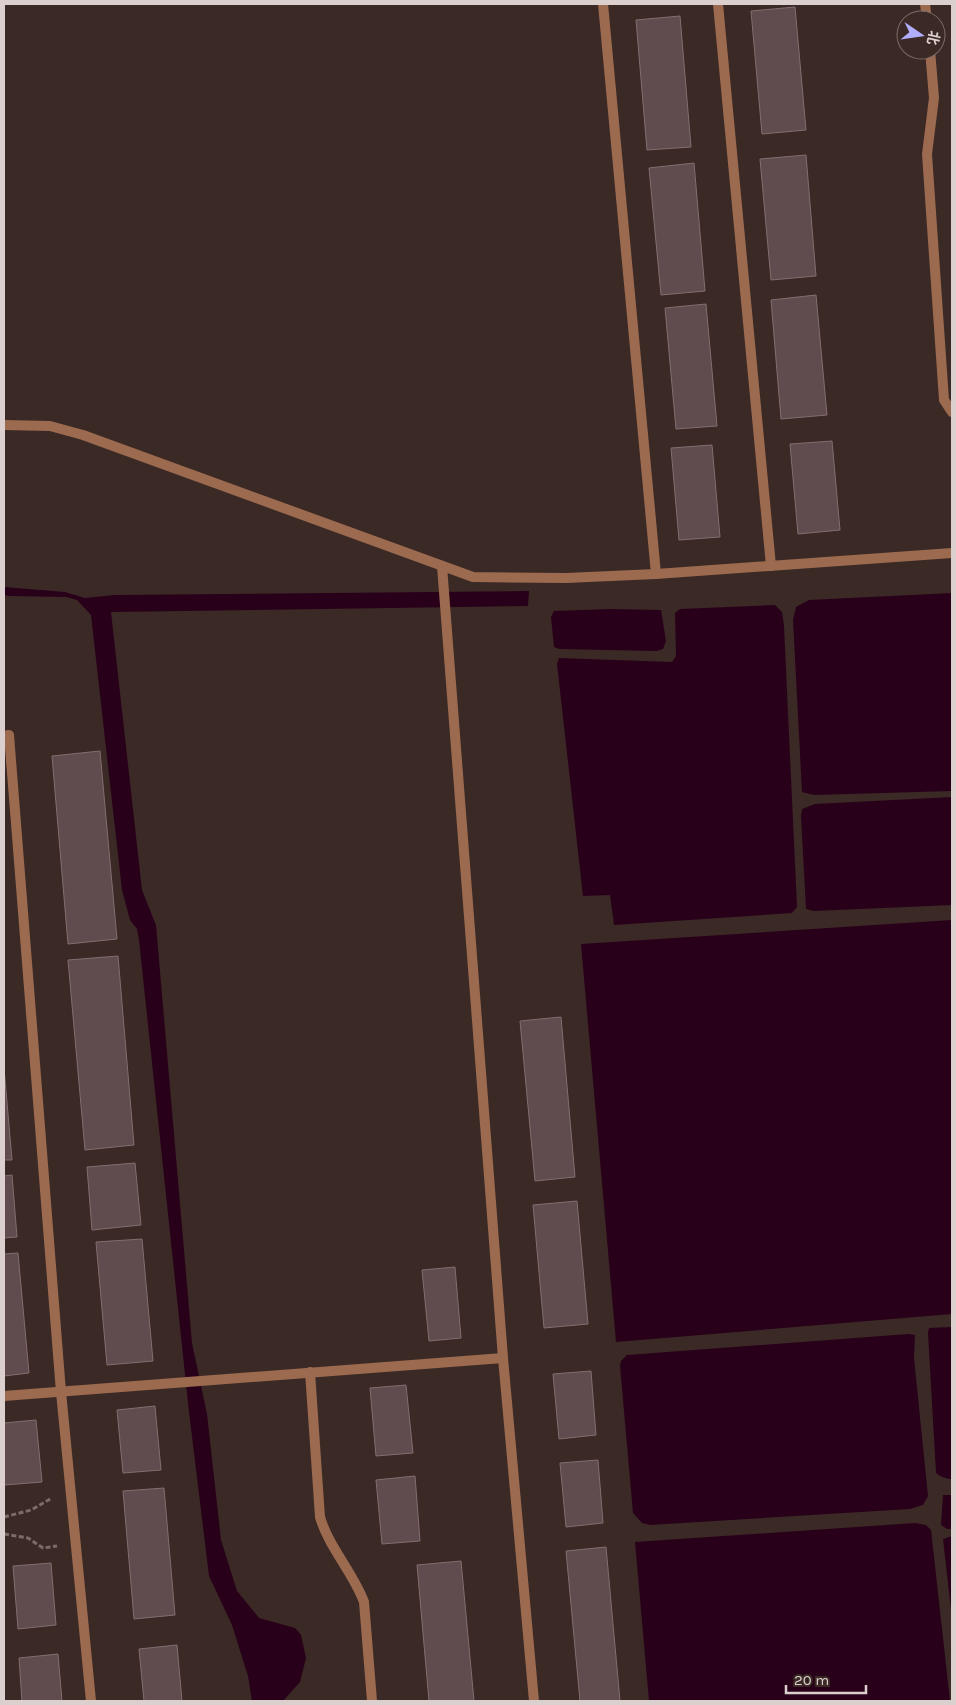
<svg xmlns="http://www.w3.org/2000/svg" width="956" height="1705" font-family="Karla,'Noto Sans SC',sans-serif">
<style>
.water{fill:#290019}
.building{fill:#604b4e;stroke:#836d70}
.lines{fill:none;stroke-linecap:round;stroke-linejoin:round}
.path{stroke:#7b6c69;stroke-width:3;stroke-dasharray:5 2.5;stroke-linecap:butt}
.street{stroke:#9b6a4f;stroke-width:10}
</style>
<rect width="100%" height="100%" fill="#3b2926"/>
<g class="water">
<path d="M4,587L65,592L85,598L115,595L529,591L528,606L111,612L142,890L156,925L192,1343L207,1414L221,1540L237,1591L259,1618L295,1628L301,1635L306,1658L300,1682L283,1701H252L248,1676L232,1625L209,1576L189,1412L139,940L137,929L130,920L122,890L91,615L77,600L66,597L9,596L4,595Z"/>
<path d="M952,593V791L814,795L802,792L793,620L796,607L809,600Z"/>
<path d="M775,605L782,612L784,626L797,907L792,913L614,925L610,895L583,896L557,664L559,658L672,662L676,656L675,613L680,609Z"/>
<path d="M610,609L661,610L666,641L663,649L657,651L559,649L554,647L551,617L554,611Z"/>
<path d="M952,797V905L814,911L806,909L801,816L802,809L815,804Z"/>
<path d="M952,920V1314L616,1342L581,944Z"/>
<path d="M952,1327V1479C946,1479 941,1477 936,1473L928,1333L929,1328Z"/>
<path d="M908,1334L915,1335L914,1358L928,1496L923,1505L910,1509L650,1525L642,1523L633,1513L620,1366L621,1361L627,1355Z"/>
<path d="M943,1495H952V1529H947L941,1525Z"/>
<path d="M915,1523L926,1525L931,1530L950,1701H649L635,1542Z"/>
<path d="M952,1536V1618L943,1539Z"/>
</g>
<g class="building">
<path d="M795,7L806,130L762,134L751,11Z"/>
<path d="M680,16L691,147L647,150L636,20Z"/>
<path d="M806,155L816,276L771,280L760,159Z"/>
<path d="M694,163L705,291L661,295L649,168Z"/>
<path d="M816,295L827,415L781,419L771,300Z"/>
<path d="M706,304L717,426L676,429L665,308Z"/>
<path d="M832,441L840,530L798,534L790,444Z"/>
<path d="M712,445L720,537L679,540L671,448Z"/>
<path d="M100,751L117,939L68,944L52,756Z"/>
<path d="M118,956L134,1145L85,1150L68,960Z"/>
<path d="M561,1017L575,1177L535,1181L520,1021Z"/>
<path d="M4,1068L12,1160H4Z"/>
<path d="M135,1163L141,1225L92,1230L87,1167Z"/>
<path d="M12,1175L17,1237L4,1238V1176Z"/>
<path d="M577,1201L588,1324L544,1328L533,1205Z"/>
<path d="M142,1239L153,1361L107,1365L96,1242Z"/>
<path d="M18,1253L29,1373L4,1376V1254Z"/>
<path d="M455,1267L461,1338L429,1341L422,1270Z"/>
<path d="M591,1371L596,1435L559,1439L553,1374Z"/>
<path d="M406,1385L413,1453L376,1456L370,1388Z"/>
<path d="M155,1406L161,1470L123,1473L117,1410Z"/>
<path d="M36,1420L42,1482L4,1485V1423Z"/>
<path d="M598,1460L603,1523L566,1527L560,1463Z"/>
<path d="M415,1476L420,1541L382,1544L376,1480Z"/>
<path d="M164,1488L175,1615L134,1619L123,1491Z"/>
<path d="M606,1547L620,1701H580L566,1551Z"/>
<path d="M461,1561L474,1701H429L417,1565Z"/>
<path d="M51,1563L56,1625L18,1629L13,1566Z"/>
<path d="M177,1645L182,1701H144L139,1649Z"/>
<path d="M58,1654L62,1701H22L19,1658Z"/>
</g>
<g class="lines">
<g class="path">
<path d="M4,1517L31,1510L52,1498"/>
<path d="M4,1534L28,1538L43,1548L57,1546"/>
</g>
<g class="street">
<path d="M603,4L656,574"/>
<path d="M718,4L771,566"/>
<path d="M925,4L927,20"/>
<path d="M930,50L934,98L927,154L944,400L952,412"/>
<path d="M4,425L50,426L83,435L473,577L566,578L656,574L952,553"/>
<path d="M442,566L503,1358L534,1701"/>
<path d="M4,736L9,735L61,1392L91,1701"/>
<path d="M310,1372L320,1517C329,1548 353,1572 364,1602L372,1701"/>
<path d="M4,1396L503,1358"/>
</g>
</g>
<rect width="956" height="1705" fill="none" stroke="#dcd0ce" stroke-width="10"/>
<g transform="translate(921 35) rotate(103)"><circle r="24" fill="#3b2926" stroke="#7b6c69"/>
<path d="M0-4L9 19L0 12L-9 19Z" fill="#b0aefa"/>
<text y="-8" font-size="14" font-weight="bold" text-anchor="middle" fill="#dcd0ce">北</text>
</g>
<path d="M786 1685v8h80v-8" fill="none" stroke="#dcd0ce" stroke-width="2.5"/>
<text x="794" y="1685" font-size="15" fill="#dcd0ce" stroke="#3b2926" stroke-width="4" paint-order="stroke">20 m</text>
</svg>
